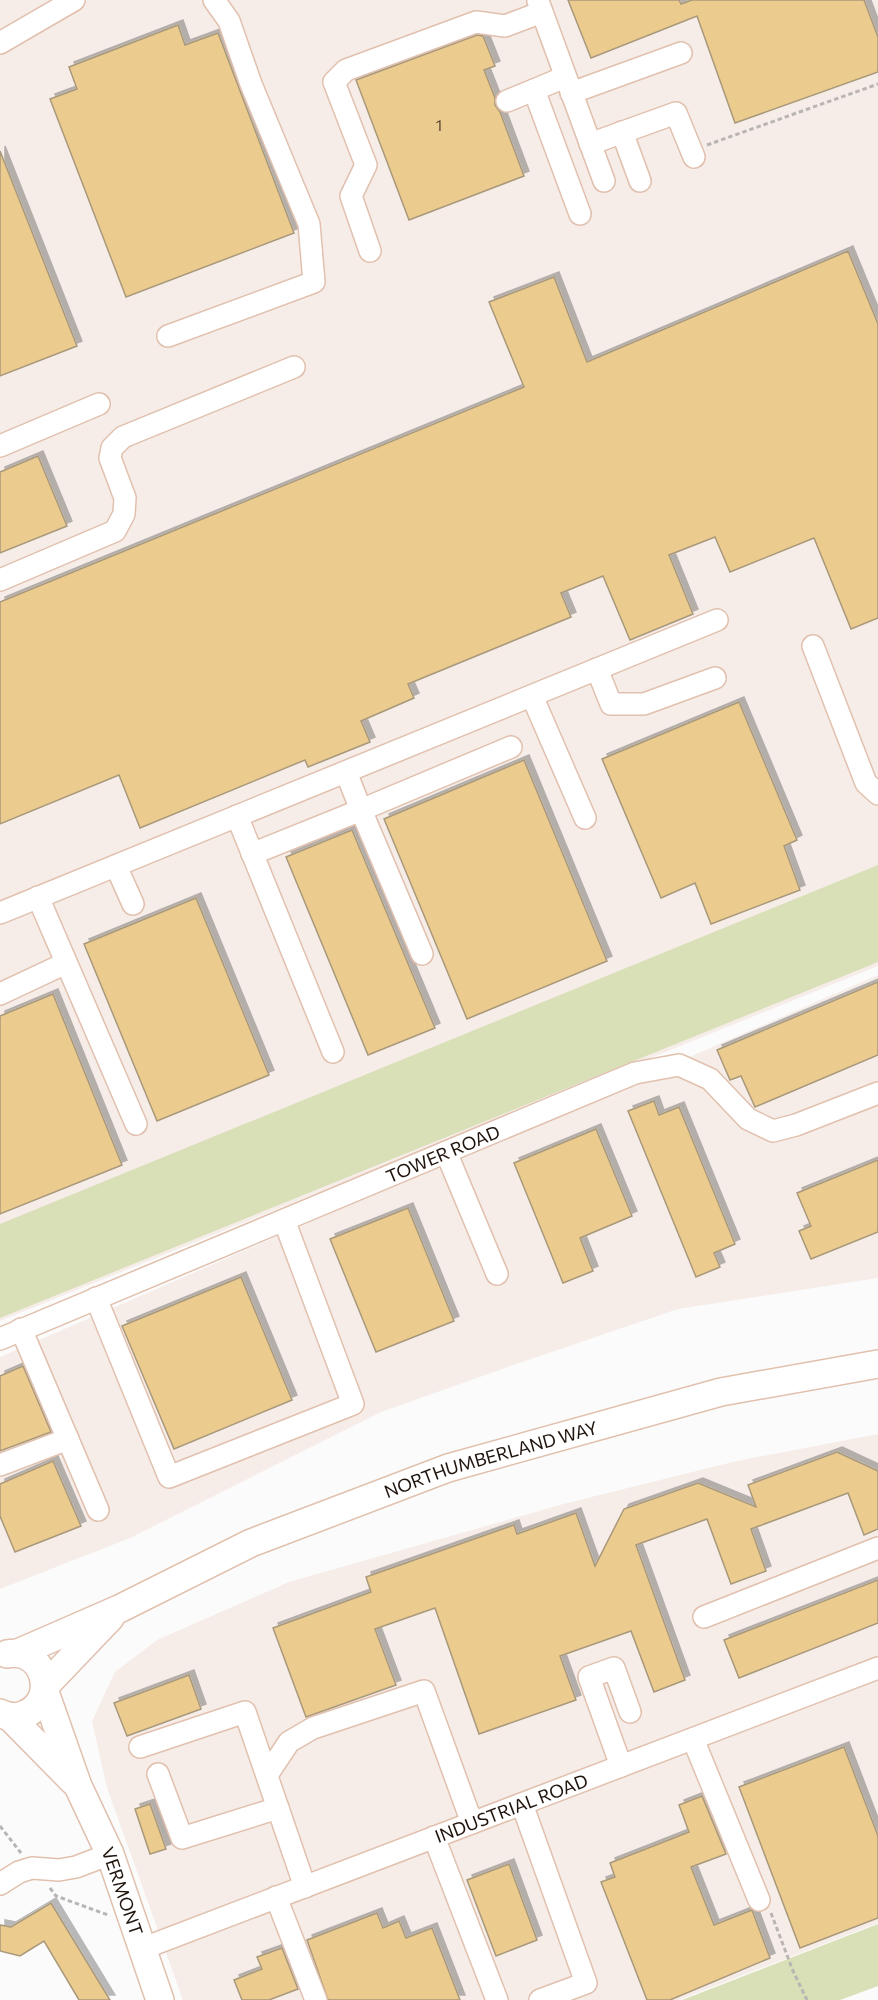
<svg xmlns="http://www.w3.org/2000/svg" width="878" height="2000" font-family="Commissioner,sans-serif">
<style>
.built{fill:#f6ede9}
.green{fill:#d9dfb7}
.building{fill:#eccb8e;stroke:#a9997b;stroke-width:1.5;filter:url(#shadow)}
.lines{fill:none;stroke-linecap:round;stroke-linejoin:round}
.minor-casing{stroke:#e1c0ae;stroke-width:24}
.major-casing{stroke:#e1c0ae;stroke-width:30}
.path{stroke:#b8b5b3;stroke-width:3;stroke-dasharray:4.5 3;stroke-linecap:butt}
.minor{stroke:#fff;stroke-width:21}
.major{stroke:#fff;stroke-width:27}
.labels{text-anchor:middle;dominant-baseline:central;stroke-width:4.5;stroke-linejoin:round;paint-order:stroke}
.number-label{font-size:15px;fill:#53422e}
.street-label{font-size:18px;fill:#20150e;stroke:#fff}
</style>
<defs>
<filter id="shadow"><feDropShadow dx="5" dy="-5" stdDeviation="0" flood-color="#0004"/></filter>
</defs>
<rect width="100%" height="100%" fill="#fbfbfb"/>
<g class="built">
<path d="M0,0H878V966L0,1321Z"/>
<path d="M878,975V1278L678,1309L528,1360L381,1412L130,1538L0,1589V1357Z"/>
<path d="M878,1434V1923L679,2000H183L107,1788L92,1721L115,1672L157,1640L289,1582L567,1503L737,1461Z"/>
</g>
<g class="green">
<path d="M878,865V962L0,1318V1224Z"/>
<path d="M878,1924V1986L840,2000H682Z"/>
</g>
<g class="building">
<path d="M568,0H679L681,4L692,0H864L878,37V72L735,123L697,16L591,58Z"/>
<path d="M178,25L185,45L218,33L294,233L126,297L50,99L77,89L69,67Z"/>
<path d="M477,35L483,36L495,66L484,70L495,98V105L500,112L524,176L409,220L356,80Z"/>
<path d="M0,151L77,346L0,376Z"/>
<path d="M848,251L878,324V618L851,629L814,538L730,572L715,537L669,555L693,614L630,640L603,576L561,593L571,617L408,684L414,698L361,721L370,742L308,767L305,760L140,828L119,775L0,824V602L524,387L489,302L554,277L587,362Z"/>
<path d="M38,456L67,526L0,553V472Z"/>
<path d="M739,702L797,840L784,846L800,890L711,924L695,883L661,898L602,759Z"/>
<path d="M524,760L607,961L467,1019L384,819Z"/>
<path d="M352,830L435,1028L368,1055L286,857Z"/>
<path d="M196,898L269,1075L157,1121L84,944Z"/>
<path d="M878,982V1055L755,1107L741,1076L730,1080L717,1050Z"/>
<path d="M53,994L122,1165L0,1214V1016Z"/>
<path d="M654,1101L659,1115L679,1107L735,1244L714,1253L720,1267L696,1277L628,1111Z"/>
<path d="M596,1129L632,1216L580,1238L593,1271L563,1283L514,1163Z"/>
<path d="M878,1160V1232L811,1259L799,1231L811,1226L797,1193Z"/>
<path d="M408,1208L454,1321L376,1352L330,1239Z"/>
<path d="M241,1277L292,1400L174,1449L122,1326Z"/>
<path d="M23,1366L51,1432L0,1451V1376Z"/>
<path d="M837,1452L878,1471V1529L864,1535L848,1493L751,1529L766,1571L731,1584L707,1519L636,1545L685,1680L654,1692L631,1631L560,1656L576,1700L479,1734L435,1608L375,1629L396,1685L306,1717L273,1628L371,1592L366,1577L514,1525L517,1534L576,1513L595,1566L624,1509L698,1483L756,1507L748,1485Z"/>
<path d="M53,1461L81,1526L15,1552L0,1516V1484Z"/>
<path d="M878,1580V1623L739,1678L724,1640Z"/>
<path d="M189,1675L201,1709L127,1736L114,1703Z"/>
<path d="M844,1747L878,1836V1918L800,1948L739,1787Z"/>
<path d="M702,1796L726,1854L691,1867L714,1925L752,1910L770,1958L670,2000H647L601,1882L615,1877L610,1863L689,1832L679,1805Z"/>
<path d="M150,1804L166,1849L150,1854L135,1809Z"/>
<path d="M509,1864L537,1940L496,1956L467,1880Z"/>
<path d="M51,1903L110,2000H79L44,1941L20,1956L0,1951V1925L11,1927Z"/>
<path d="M377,1913L383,1928L399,1921L406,1938L432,1928L460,2000H328L307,1940Z"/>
<path d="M282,1948L298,1989L269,2000H242L234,1980L262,1969L257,1957Z"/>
</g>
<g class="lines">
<defs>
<g id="minor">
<path d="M538,1L604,181"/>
<path d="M0,43L74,0"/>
<path d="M565,77L534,90L580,214"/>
<path d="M571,93L681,53"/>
<path d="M507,101L534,90"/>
<path d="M622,132L640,181"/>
<path d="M590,144L676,113L694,157"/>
<path d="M370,251L351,196L366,165L334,82L346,70L476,22L505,26L542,12"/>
<path d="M168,336L314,282L309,224L251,84L229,21L214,0"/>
<path d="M0,446L99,404"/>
<path d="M0,580L115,531L124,514L125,498L110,458L112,448L123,437L294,367"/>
<path d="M813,646L866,783L878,794"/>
<path d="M597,669L611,704H644L715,678"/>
<path d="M532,696L585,818"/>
<path d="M346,772L361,810L511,747"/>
<path d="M237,816L333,1052"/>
<path d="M252,854L361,810L422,954"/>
<path d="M116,866L133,904"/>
<path d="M38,897L136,1124"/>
<path d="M0,913L717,620"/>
<path d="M0,994L66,963"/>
<path d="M446,1152L497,1274"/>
<path d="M96,1298L169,1477L353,1404L284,1220"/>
<path d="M21,1329L98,1510"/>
<path id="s1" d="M0,1339L635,1073L679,1065L710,1079L748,1119L773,1131L796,1125L878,1093"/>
<path d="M0,1465L68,1439"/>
<path d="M704,1617L878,1548"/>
<path d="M693,1739L759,1900"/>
<path d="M140,1747L245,1712L305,1887"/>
<path d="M621,1766L589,1677L614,1668L630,1712"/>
<path d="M158,1774L182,1838L278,1808"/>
<path d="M267,1775L289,1742L313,1728L424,1691L472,1823"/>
<path d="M522,1804L586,1983L540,2000"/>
<path d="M434,1837L497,2000"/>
<path d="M0,1884L19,1872L32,1868L59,1870L76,1867L110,1854"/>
<path d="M276,1897L316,2000"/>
<path id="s2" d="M144,1948L878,1668"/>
</g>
<g id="major">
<path id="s3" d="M18,1653L119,1609L251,1543L448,1468L721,1392L878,1364"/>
<path d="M46,1685L110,1618"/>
<path id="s4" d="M45,1692L78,1786L110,1854L160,2000"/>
<path d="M0,1713C7,1717 15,1718 23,1715C60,1702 45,1646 7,1654"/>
<path d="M9,1716L73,1781"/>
</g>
</defs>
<use href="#minor" class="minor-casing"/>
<use href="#major" class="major-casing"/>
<g class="path">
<path d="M707,145L878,84"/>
<path d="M0,1826L21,1853"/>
<path d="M50,1888L56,1896L108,1915"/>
<path d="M771,1913L793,1971L807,2000"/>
</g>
<use href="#minor" class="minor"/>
<use href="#major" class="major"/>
</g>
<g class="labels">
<g class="number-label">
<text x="439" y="125">1</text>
</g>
<g class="street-label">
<text stroke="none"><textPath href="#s1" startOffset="480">TOWER ROAD</textPath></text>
<text stroke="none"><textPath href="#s3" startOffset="512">NORTHUMBERLAND WAY</textPath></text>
<text stroke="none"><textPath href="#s2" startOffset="393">INDUSTRIAL ROAD</textPath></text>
<text stroke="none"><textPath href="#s4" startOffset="214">VERMONT</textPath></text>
</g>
</g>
</svg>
